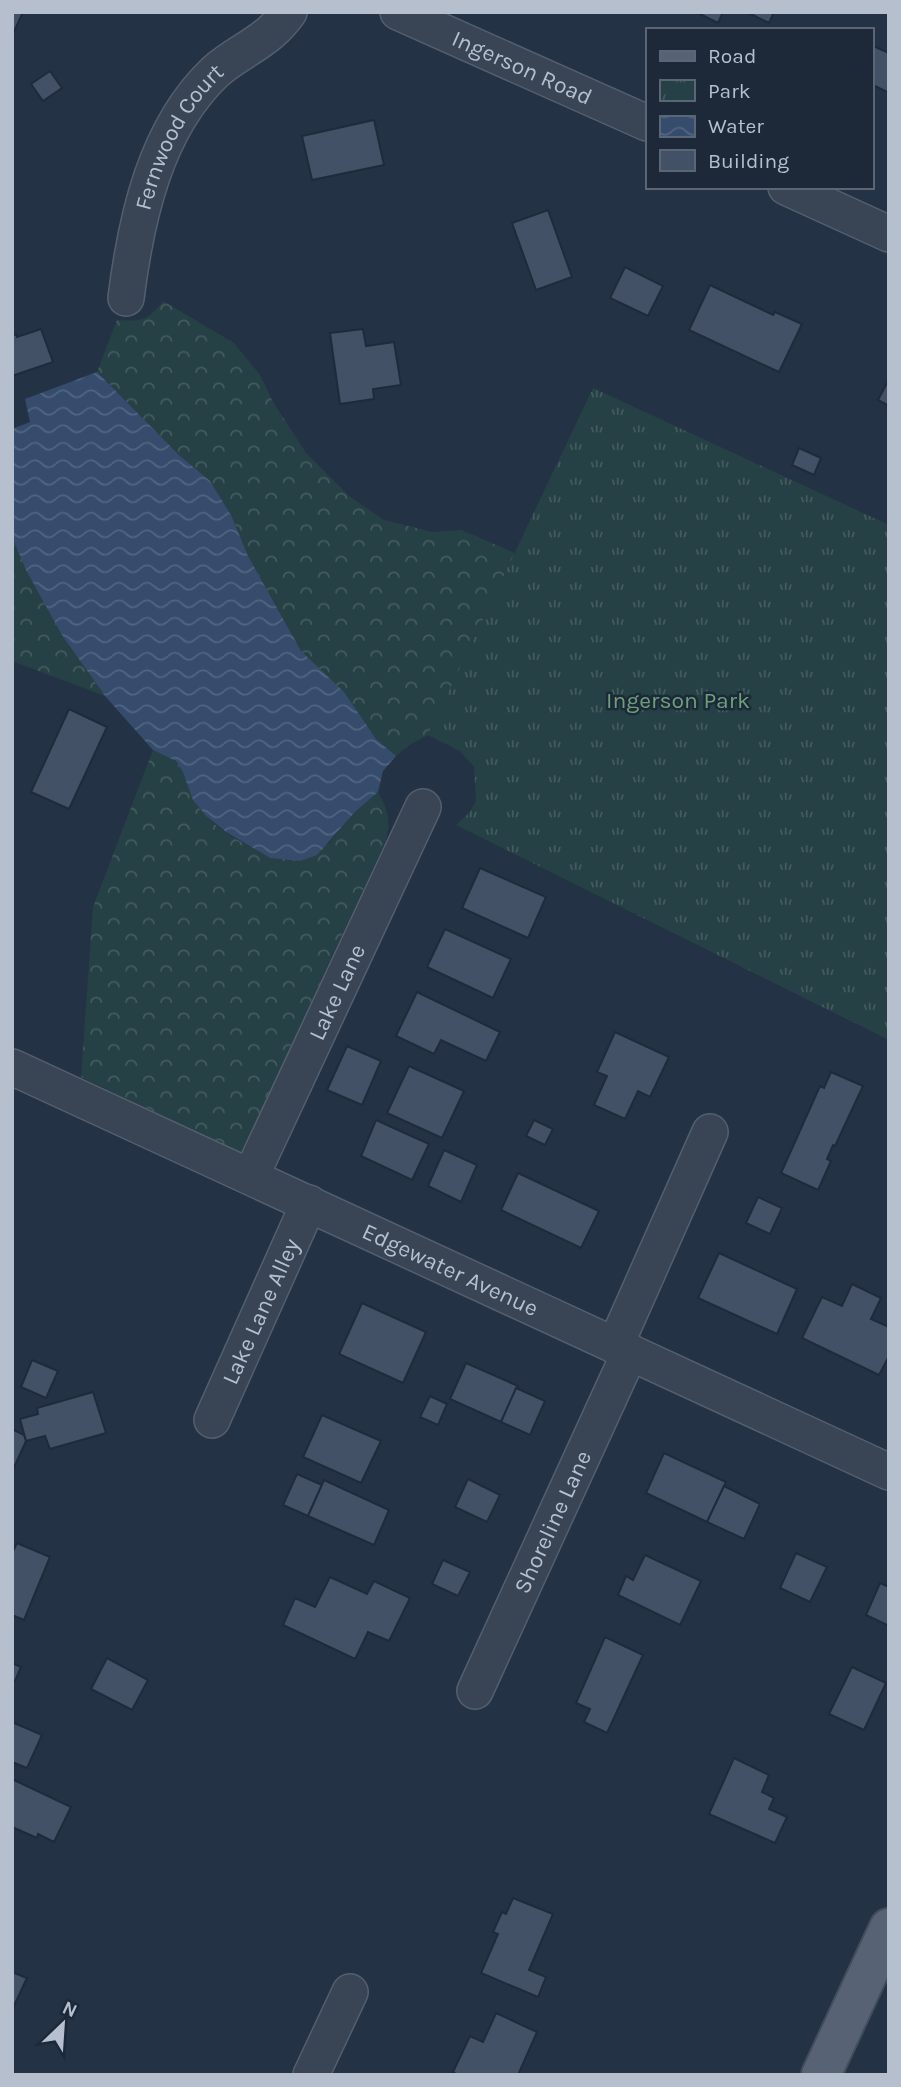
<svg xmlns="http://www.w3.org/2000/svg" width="901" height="2087" font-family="Karla,sans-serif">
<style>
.forest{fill:url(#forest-crowns)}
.park{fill:url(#park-tufts)}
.water{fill:url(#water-waves)}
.building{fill:#435167;stroke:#1f2b3b;stroke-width:2}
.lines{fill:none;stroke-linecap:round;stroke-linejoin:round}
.minor-casing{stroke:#545f6e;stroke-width:38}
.major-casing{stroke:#434d5d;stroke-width:42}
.minor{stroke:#394454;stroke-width:35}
.major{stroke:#576374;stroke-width:38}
.labels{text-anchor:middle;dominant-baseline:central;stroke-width:5;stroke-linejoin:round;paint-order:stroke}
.street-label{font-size:23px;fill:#b6bfce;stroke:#1d2939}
.park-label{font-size:23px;fill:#6ba178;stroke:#1d2939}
</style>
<defs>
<pattern id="forest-crowns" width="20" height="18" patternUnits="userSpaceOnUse" patternTransform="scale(1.75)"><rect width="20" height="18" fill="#264145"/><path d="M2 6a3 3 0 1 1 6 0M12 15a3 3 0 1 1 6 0" fill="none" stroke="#435b5f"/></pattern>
<pattern id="park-tufts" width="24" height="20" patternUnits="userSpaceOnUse" patternTransform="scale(1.75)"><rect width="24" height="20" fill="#264145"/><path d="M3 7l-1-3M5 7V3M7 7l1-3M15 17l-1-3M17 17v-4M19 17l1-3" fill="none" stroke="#435b5f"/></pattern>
<pattern id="water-waves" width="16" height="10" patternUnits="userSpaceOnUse" patternTransform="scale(1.75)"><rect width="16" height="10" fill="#364c6d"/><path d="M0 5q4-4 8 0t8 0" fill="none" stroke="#516481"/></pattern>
</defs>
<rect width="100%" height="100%" fill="#243245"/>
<g class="forest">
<path d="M163,301L234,343L260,375L273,402L306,453L349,496L384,520L432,532L461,530L515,553L428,735L409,745L396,756L376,739L344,693L301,651L248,556L231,515L210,481L179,455L97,372L117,320C142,321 147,322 163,301Z"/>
<path d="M12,537C36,595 69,645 105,696L12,661Z"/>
<path d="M153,750C161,754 172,757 177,763C190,779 190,801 206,816C223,834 248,845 270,858L329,843L355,812L378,792C388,810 391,820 386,840L241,1153L81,1077L93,907Z"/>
</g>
<path class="park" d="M593,388L889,525V1040L456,825L470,812L476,801L474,767L460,751L428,735Z"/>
<path class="water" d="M97,372L179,455L210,481L231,515L248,556L301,651L344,692L376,739L396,756L383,771L378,792L355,812L317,855L300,861L270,858L226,832L206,816L193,800L183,772L176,761L153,750L105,696L62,635L26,570L12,537V429L30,422L25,399Z"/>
<g class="building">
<path d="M12,12H23L12,36Z"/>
<path d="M696,12H723L718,23Z"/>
<path d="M747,12H774L769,23Z"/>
<path d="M871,45L889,53V93L871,84Z"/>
<path d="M50,71L62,88L43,101L31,84Z"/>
<path d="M374,120L384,165L312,180L302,136Z"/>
<path d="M548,210L572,277L536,290L512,223Z"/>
<path d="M625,267L663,286L648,316L610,298Z"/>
<path d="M710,285L773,315L775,312L802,324L779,372L689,330Z"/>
<path d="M41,329L53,362L12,376V336L16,334L17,337Z"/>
<path d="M363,329L366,346L394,342L401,385L373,389L374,399L340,404L330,333Z"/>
<path d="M889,379V406L878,400Z"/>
<path d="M799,448L821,458L814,475L792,465Z"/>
<path d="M69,709L107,727L69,809L31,792Z"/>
<path d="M480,868L546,897L528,938L462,908Z"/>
<path d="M445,929L511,959L493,998L427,967Z"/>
<path d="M417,992L500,1032L486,1061L441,1040L434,1054L396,1036Z"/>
<path d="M615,1032L669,1057L650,1097L638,1091L625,1119L594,1105L607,1076L597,1072Z"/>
<path d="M347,1046L381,1061L362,1105L327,1090Z"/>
<path d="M409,1066L464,1091L442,1138L387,1113Z"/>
<path d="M831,1072L863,1086L835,1146L833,1145L827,1159L831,1161L818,1190L781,1173L820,1086L824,1088Z"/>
<path d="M376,1120L429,1144L412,1180L361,1156Z"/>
<path d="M534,1120L553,1129L545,1145L526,1136Z"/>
<path d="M444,1150L477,1165L461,1202L428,1186Z"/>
<path d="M518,1173L599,1211L581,1248L501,1210Z"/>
<path d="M758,1197L782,1208L770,1234L746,1223Z"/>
<path d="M719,1253L797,1289L777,1334L698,1298Z"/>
<path d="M852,1284L881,1298L871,1319L889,1327V1356L879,1375L802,1338L822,1297L842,1306Z"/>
<path d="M362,1303L426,1332L403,1383L339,1354Z"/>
<path d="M32,1360L58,1371L46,1398L21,1387Z"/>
<path d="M466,1363L518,1386L501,1422L450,1399Z"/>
<path d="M516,1388L545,1401L530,1435L501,1422Z"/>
<path d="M93,1392L106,1433L50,1449L45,1436L26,1441L20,1419L38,1414L37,1408Z"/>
<path d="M430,1396L447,1404L438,1425L420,1417Z"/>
<path d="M322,1415L381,1441L361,1483L303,1457Z"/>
<path d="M12,1429L24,1435L26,1441L12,1472Z"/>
<path d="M664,1453L726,1482L707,1522L646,1493Z"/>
<path d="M297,1474L322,1485L308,1516L283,1505Z"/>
<path d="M468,1479L500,1495L487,1522L455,1507Z"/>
<path d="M324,1480L389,1510L374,1545L308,1516Z"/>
<path d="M724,1486L760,1504L744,1539L707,1522Z"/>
<path d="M17,1543L50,1557L24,1620L12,1615V1553Z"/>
<path d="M796,1553L827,1567L810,1602L780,1588Z"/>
<path d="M645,1555L701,1581L680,1625L618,1595L626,1576L633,1580Z"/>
<path d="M443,1560L470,1572L458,1596L432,1584Z"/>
<path d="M330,1577L367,1594L374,1581L410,1598L389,1641L368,1632L355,1659L283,1625L295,1598L315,1607Z"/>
<path d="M880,1583L889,1587V1626L866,1615Z"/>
<path d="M605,1637L643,1655L607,1733L584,1722L590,1709L576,1703Z"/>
<path d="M107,1658L148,1680L132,1710L91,1689Z"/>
<path d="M12,1663L21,1667L15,1681L12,1680Z"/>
<path d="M852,1667L886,1683L864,1730L829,1714Z"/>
<path d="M12,1722L42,1735L27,1768L12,1762Z"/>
<path d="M734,1758L769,1775L762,1792L774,1798L769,1809L787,1817L775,1843L709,1814Z"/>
<path d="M12,1779L71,1807L54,1842L38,1834L37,1838L12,1827Z"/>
<path d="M513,1898L553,1914L529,1970L546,1977L538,1997L481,1973L498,1934L493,1932L502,1912L506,1914Z"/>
<path d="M12,1972L27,1978L12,2010Z"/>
<path d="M496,2013L537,2032L518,2075H458L453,2072L470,2036L483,2042Z"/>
</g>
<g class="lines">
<defs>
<g id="minor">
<path id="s1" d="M398,12L647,123"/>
<path d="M786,187L889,234"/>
<path id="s2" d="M126,298C136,219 155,129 215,72C231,57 254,47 271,32C278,26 284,19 289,12"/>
<path id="s3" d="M12,1067L889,1472"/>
<path id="s4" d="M251,1176L423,807"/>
<path d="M615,1346L710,1132"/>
<path id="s5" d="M212,1420L309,1203"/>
<path id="s6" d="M475,1691L630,1352"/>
<path d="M311,2075L350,1992"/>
</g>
<path id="major" d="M821,2075L889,1928"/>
</defs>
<use href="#minor" class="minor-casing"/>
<use href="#major" class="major-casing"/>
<use href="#minor" class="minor"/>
<use href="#major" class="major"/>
</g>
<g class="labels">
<g class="street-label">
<text stroke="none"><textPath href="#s1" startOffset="136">Ingerson Road</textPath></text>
<text stroke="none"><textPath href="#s2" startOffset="172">Fernwood Court</textPath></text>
<text stroke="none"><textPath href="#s4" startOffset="203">Lake Lane</textPath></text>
<text stroke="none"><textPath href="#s3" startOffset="483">Edgewater Avenue</textPath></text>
<text stroke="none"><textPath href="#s5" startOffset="119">Lake Lane Alley</textPath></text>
<text stroke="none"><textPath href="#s6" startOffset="186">Shoreline Lane</textPath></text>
</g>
<g class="park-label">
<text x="678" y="700">Ingerson Park</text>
</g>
</g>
<rect width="901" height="2087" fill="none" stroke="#b6bfce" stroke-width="28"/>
<rect x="646" y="28" width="228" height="161" fill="#1d2939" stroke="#5a6575" stroke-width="2"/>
<rect x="660" y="51" width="35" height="10" fill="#576374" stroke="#5a6575" stroke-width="2"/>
<text x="708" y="63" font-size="21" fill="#b6bfce">Road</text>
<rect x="660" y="80" width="35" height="21" fill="url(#park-tufts)" stroke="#5a6575" stroke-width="2"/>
<text x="708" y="98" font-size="21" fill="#b6bfce">Park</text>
<rect x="660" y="116" width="35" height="21" fill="url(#water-waves)" stroke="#5a6575" stroke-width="2"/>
<text x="708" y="133" font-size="21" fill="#b6bfce">Water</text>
<rect x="660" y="150" width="35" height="21" fill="#435167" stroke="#5a6575" stroke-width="2"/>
<text x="708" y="168" font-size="21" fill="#b6bfce">Building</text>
<g transform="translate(63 2024) rotate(25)" stroke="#1d2939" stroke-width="5" paint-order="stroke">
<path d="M0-5L12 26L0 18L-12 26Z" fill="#b6bfce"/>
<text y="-10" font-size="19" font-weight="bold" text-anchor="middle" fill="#b6bfce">N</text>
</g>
</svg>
